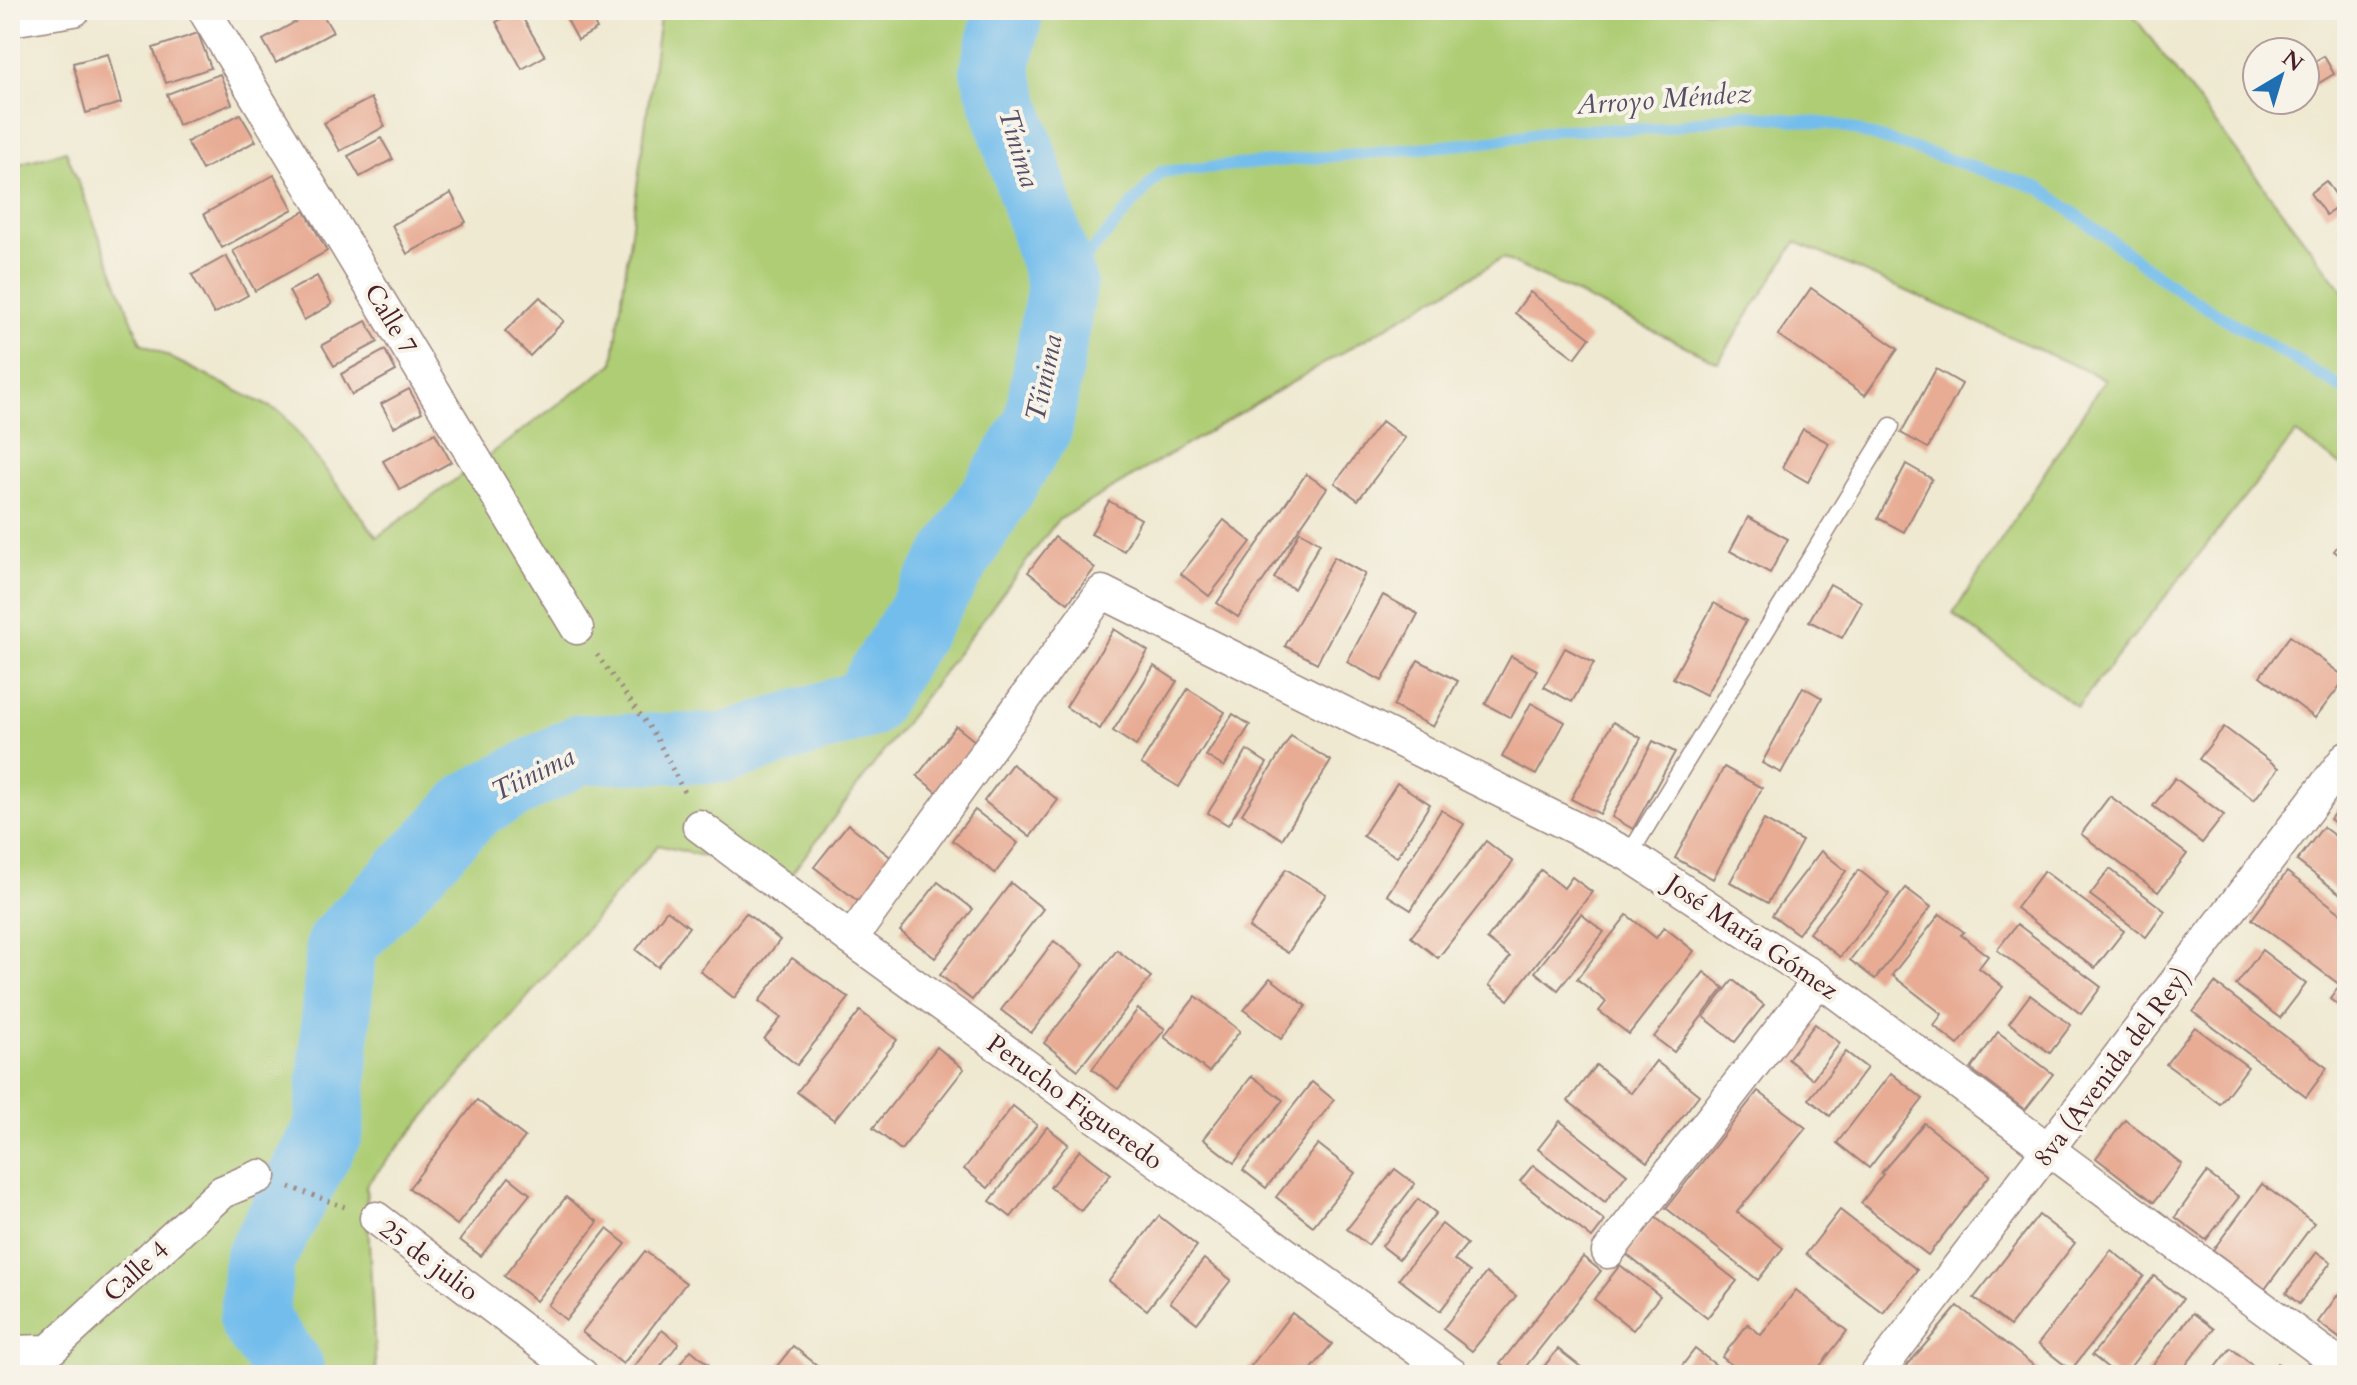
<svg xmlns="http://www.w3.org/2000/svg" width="2357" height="1385" font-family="Cardo,serif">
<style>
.green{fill:#aecd74;stroke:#7c7650;stroke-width:2}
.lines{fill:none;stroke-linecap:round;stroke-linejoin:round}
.stream{stroke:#73bdec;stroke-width:12}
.river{stroke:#73bdec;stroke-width:70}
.building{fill:#e8ac94}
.service-casing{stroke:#9c847e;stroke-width:19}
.minor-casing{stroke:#9c847e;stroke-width:35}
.path{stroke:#9c847e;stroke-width:5;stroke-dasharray:2 6;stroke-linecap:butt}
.service{stroke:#fff;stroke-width:16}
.minor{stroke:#fff;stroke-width:32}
.labels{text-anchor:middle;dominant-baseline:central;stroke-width:8;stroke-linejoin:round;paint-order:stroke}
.street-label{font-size:26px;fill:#4a1f2b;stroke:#f7f3e8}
.water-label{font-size:28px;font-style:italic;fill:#564e65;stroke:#f7f3e8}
</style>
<rect width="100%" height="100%" fill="#f7f3e8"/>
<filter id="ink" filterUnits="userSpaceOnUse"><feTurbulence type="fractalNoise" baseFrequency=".0125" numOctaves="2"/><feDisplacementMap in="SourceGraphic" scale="16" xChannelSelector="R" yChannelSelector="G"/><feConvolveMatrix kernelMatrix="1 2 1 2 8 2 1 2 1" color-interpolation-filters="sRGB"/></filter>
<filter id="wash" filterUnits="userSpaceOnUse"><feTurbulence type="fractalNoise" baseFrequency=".006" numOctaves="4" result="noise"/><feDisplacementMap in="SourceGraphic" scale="32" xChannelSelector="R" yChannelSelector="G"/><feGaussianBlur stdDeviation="1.8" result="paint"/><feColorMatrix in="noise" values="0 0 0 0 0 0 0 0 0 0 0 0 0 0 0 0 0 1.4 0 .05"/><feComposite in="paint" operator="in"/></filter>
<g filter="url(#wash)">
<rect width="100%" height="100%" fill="#efe9d1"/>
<path class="green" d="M661,10H2129L2347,296V470L2296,433L2077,707L1953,614L2105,379L1796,242L1718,362L1503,258L1057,521L789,877L658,845L366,1185L376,1375H10V166L66,151L141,343L282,413L377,537L613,364Z"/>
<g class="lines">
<path class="stream" d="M1062,285L1161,172L1486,142L1556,130L1659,129L1740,114L1838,125L2040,188L2179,291L2347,391"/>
<path class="river" d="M289,1375V1369L254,1320L259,1260L329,1129L341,944L474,804L580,749L724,748L865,704L1038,426L1062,285L995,70L1009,10"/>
</g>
<g id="blocks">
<g class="building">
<path d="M317,10H320L333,32L276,63L263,40Z"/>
<path d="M518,10L545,56L522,69L496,22Z"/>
<path d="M562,10H587L597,29L578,40Z"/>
<path d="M198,33L211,68L166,83L153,48Z"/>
<path d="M108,54L121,103L86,113L73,63Z"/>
<path d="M2324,56L2334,74L2309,89L2305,82V67Z"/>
<path d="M220,74L232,104L178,125L167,94Z"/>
<path d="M371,98L385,126L340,151L324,123Z"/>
<path d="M240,114L256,141L202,170L187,142Z"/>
<path d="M381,138L393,159L360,177L348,156Z"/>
<path d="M274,175L293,209L222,248L204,214Z"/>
<path d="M2326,181L2342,204L2326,215L2310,193Z"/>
<path d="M451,193L466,222L407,254L392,225Z"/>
<path d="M305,211L327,251L255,291L233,251Z"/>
<path d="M226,256L248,295L214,314L192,275Z"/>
<path d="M317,276L332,304L304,320L289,291Z"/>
<path d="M1811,288L1898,349L1865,395L1778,335Z"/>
<path d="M1530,292L1590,338L1575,358L1515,313Z"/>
<path d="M540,297L564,321L530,356L505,331Z"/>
<path d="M366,321L378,342L334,366L322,345Z"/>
<path d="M385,350L396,371L352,395L341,374Z"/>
<path d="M1936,369L1962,384L1928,448L1901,433Z"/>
<path d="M409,389L422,412L394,427L381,404Z"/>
<path d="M1382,421L1405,438L1358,500L1335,483Z"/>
<path d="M1803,429L1829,443L1808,482L1782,467Z"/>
<path d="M435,433L451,462L400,490L383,461Z"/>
<path d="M1906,464L1932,479L1904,532L1878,518Z"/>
<path d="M1306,474L1327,488L1238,617L1217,603Z"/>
<path d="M1109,501L1141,519L1124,551L1091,534Z"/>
<path d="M1748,517L1788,539L1770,573L1730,551Z"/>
<path d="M1224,520L1251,542L1209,596L1181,574Z"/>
<path d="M1300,531L1320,543L1294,589L1274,578Z"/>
<path d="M2347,534V561L2334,551Z"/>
<path d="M1055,537L1095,568L1068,603L1028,572Z"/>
<path d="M1334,557L1365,574L1317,663L1285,646Z"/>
<path d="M1830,584L1862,602L1842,638L1809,621Z"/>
<path d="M1383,595L1418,614L1382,681L1347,662Z"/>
<path d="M1714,603L1746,621L1706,695L1673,678Z"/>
<path d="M1114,629L1148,651L1100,729L1066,707Z"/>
<path d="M2290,636L2346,678L2315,718L2260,676Z"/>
<path d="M1565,648L1594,663L1572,702L1544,687Z"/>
<path d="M1511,656L1537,670L1511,718L1485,704Z"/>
<path d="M1418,660L1458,681L1433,727L1393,706Z"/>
<path d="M1154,666L1177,681L1136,746L1113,731Z"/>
<path d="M1803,687L1822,698L1781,773L1762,763Z"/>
<path d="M1188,689L1225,712L1179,787L1141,764Z"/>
<path d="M1531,703L1565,722L1536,775L1502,757Z"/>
<path d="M1233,714L1250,725L1224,767L1206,756Z"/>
<path d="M1613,722L1641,738L1600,814L1571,799Z"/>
<path d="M956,726L976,742L937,792L917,776Z"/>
<path d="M2224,727L2279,768L2254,800L2199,759Z"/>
<path d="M1291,736L1331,761L1282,839L1242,814Z"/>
<path d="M1653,741L1675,752L1633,829L1612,817Z"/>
<path d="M1247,750L1267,763L1228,825L1208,813Z"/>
<path d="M1012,764L1058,800L1030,837L984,801Z"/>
<path d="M1724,767L1762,788L1713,879L1675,858Z"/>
<path d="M2175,778L2224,815L2202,843L2153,806Z"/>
<path d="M1397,783L1430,804L1397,857L1363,836Z"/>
<path d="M2110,796L2187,854L2158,892L2081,834Z"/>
<path d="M2347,797V832L2330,819Z"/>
<path d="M975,810L1018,843L995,873L952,840Z"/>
<path d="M1441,810L1464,824L1411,910L1387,895Z"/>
<path d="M1764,820L1802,841L1768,903L1730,882Z"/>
<path d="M848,824L893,859L859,902L814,867Z"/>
<path d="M2323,827L2347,845V899L2297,861Z"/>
<path d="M1486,841L1513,862L1438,958L1411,937Z"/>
<path d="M1821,851L1846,871L1798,934L1772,915Z"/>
<path d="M1286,869L1326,894L1288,953L1249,928Z"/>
<path d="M2110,869L2165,911L2146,937L2090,895Z"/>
<path d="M1541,870L1564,888L1572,877L1592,892L1508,1000L1489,985L1510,957L1487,939Z"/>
<path d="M1859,870L1889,894L1840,957L1809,933Z"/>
<path d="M2044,871L2124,931L2095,968L2016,908Z"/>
<path d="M2287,872L2347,918V1012L2330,999L2340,985L2252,919Z"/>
<path d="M938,882L973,909L935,958L900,931Z"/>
<path d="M1011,883L1043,909L972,1000L940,975Z"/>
<path d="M1906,888L1931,907L1875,979L1850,960Z"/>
<path d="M667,910L689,927L658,967L636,950Z"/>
<path d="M746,913L780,940L734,998L700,971Z"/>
<path d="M1581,914L1604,932L1558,990L1535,972Z"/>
<path d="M1940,914L1964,932L1961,935L1988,956L1979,968L2003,987L1958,1045L1934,1026L1942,1014L1892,975Z"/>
<path d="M1627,915L1656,938L1664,927L1694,951L1629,1034L1599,1011L1606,1002L1577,979Z"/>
<path d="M2017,924L2101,987L2081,1014L1997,950Z"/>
<path d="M1054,941L1084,965L1031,1033L1001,1010Z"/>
<path d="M1117,950L1151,977L1078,1070L1044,1043Z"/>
<path d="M2262,950L2306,984L2280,1018L2236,985Z"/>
<path d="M792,958L849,998L797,1065L764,1039L781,1018L759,1001Z"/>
<path d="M1704,972L1724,988L1674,1052L1654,1037Z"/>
<path d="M1270,978L1306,1006L1281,1039L1244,1010Z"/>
<path d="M1733,980L1764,1005L1735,1042L1704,1017Z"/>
<path d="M2215,983L2327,1068L2306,1097L2193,1012Z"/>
<path d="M2030,995L2071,1025L2050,1053L2009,1023Z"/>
<path d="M1196,996L1240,1031L1209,1072L1164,1037Z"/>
<path d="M1138,1009L1165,1029L1118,1089L1092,1069Z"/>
<path d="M860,1011L897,1040L834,1120L797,1092Z"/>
<path d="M1815,1024L1840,1043L1812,1079L1788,1059Z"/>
<path d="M2195,1027L2248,1067L2220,1104L2166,1064Z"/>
<path d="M1998,1032L2053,1074L2025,1110L1971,1069Z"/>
<path d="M937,1047L964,1069L901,1150L873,1128Z"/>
<path d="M1846,1052L1867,1068L1830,1116L1809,1099Z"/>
<path d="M1656,1061L1699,1095L1647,1162L1568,1101L1596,1065L1631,1093Z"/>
<path d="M1891,1073L1923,1099L1869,1168L1837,1143Z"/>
<path d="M1252,1076L1283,1100L1234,1163L1203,1139Z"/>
<path d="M1312,1082L1334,1100L1266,1188L1243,1170Z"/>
<path d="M1758,1091L1806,1128L1737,1212L1783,1248L1758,1280L1666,1208Z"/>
<path d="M477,1100L525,1137L457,1225L409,1188Z"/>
<path d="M1013,1106L1037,1125L988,1188L964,1169Z"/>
<path d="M2125,1120L2182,1164L2154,1202L2096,1158Z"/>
<path d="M1560,1121L1627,1174L1605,1202L1538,1149Z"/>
<path d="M1924,1123L1990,1175L1928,1255L1861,1203L1883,1174L1881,1173Z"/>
<path d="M1047,1127L1068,1144L1011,1217L990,1201Z"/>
<path d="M1318,1144L1355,1173L1313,1226L1276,1197Z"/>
<path d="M1080,1150L1111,1174L1081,1211L1050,1187Z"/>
<path d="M1533,1165L1605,1221L1592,1238L1520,1181Z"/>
<path d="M1395,1169L1415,1184L1368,1245L1347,1229Z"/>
<path d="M2207,1173L2239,1197L2206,1240L2175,1217Z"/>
<path d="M509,1177L530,1194L481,1256L460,1240Z"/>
<path d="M2262,1184L2314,1223L2265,1289L2213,1250Z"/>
<path d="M566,1197L598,1222L536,1301L504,1276Z"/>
<path d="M1418,1199L1436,1213L1399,1259L1382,1246Z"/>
<path d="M1840,1210L1917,1270L1883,1313L1806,1254Z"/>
<path d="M2039,1215L2075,1243L2010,1326L1974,1298Z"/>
<path d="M1159,1216L1197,1246L1147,1310L1109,1281Z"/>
<path d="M1655,1217L1737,1281L1707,1318L1626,1254Z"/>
<path d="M1442,1224L1467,1244L1454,1260L1470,1272L1440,1311L1399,1279Z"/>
<path d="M607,1229L626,1244L566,1320L548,1305Z"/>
<path d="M2111,1250L2144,1276L2071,1370L2038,1344Z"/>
<path d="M645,1251L686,1283L623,1364L582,1332Z"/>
<path d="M2317,1252L2331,1262L2299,1304L2286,1293Z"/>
<path d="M1583,1257L1601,1271L1519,1375H1514L1500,1364Z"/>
<path d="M1204,1259L1231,1280L1197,1323L1170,1302Z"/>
<path d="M1620,1265L1660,1296L1633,1330L1594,1299Z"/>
<path d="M1486,1273L1516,1296L1472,1351L1443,1329Z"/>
<path d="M2154,1276L2183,1299L2124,1375H2117L2092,1355Z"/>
<path d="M1796,1290L1847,1331L1813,1375H1744L1722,1357L1748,1324L1761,1335Z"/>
<path d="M2340,1292L2347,1297V1336L2343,1341L2318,1322Z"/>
<path d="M1958,1306L2046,1375H1899Z"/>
<path d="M1292,1313L1332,1344L1307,1375H1244Z"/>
<path d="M2193,1313L2214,1329L2178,1375H2145Z"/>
<path d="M662,1330L679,1343L654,1375H636L631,1371Z"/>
<path d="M793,1346L823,1370L819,1375H770Z"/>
<path d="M2231,1348L2257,1369L2252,1375H2210Z"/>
<path d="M1558,1349L1591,1375H1537Z"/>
<path d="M1695,1349L1729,1375H1675Z"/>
<path d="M691,1350L709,1365L701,1375H671Z"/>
<path d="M2277,1363L2293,1375H2267Z"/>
</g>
</g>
</g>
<g filter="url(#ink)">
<use href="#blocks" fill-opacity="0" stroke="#9c847e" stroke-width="2"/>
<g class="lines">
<defs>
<path id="service" d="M1629,855L1891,426"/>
<g id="minor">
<path d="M204,10L577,628"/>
<path d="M10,20L74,10"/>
<path d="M699,826L851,939L1453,1375"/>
<path d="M851,939L1102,592L1629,855L1819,980L2347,1370"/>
<path d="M376,1218L582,1375"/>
<path d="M1608,1252L1819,980"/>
<path d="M10,1352L49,1351L222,1192L260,1176"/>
<path d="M1876,1375L2347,757"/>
</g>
</defs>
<use href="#service" class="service-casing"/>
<use href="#minor" class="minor-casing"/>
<g class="path">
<path d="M597,655L655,735L685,794"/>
<path d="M290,1187L345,1207"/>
</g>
<use href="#service" class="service"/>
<use href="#minor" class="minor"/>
</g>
</g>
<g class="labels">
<g class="street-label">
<text transform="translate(391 319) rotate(59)">Calle 7</text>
<text transform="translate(1752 937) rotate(34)">José María Gómez</text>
<text transform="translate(2112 1067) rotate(-53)">8va (Avenida del Rey)</text>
<text transform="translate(1075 1102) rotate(36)">Perucho Figueredo</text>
<text transform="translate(429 1260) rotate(37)">25 de julio</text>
<text transform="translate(136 1271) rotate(-42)">Calle 4</text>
</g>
<g class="water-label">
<text transform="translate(1664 99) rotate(-4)">Arroyo Méndez</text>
<text transform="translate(1019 148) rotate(73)">Tínima</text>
<text transform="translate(1044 378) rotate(-78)">Tíinima</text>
<text transform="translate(533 774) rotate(-26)">Tíinima</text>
</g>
</g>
<rect width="2357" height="1385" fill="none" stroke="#f7f3e8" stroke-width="40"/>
<g transform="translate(2281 76) rotate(38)"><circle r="38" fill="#f7f3e8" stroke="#b29e9c" stroke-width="2"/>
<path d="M0-6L14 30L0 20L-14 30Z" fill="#1f6fb2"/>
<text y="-12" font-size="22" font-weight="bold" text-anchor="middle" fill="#4a1f2b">N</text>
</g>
</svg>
